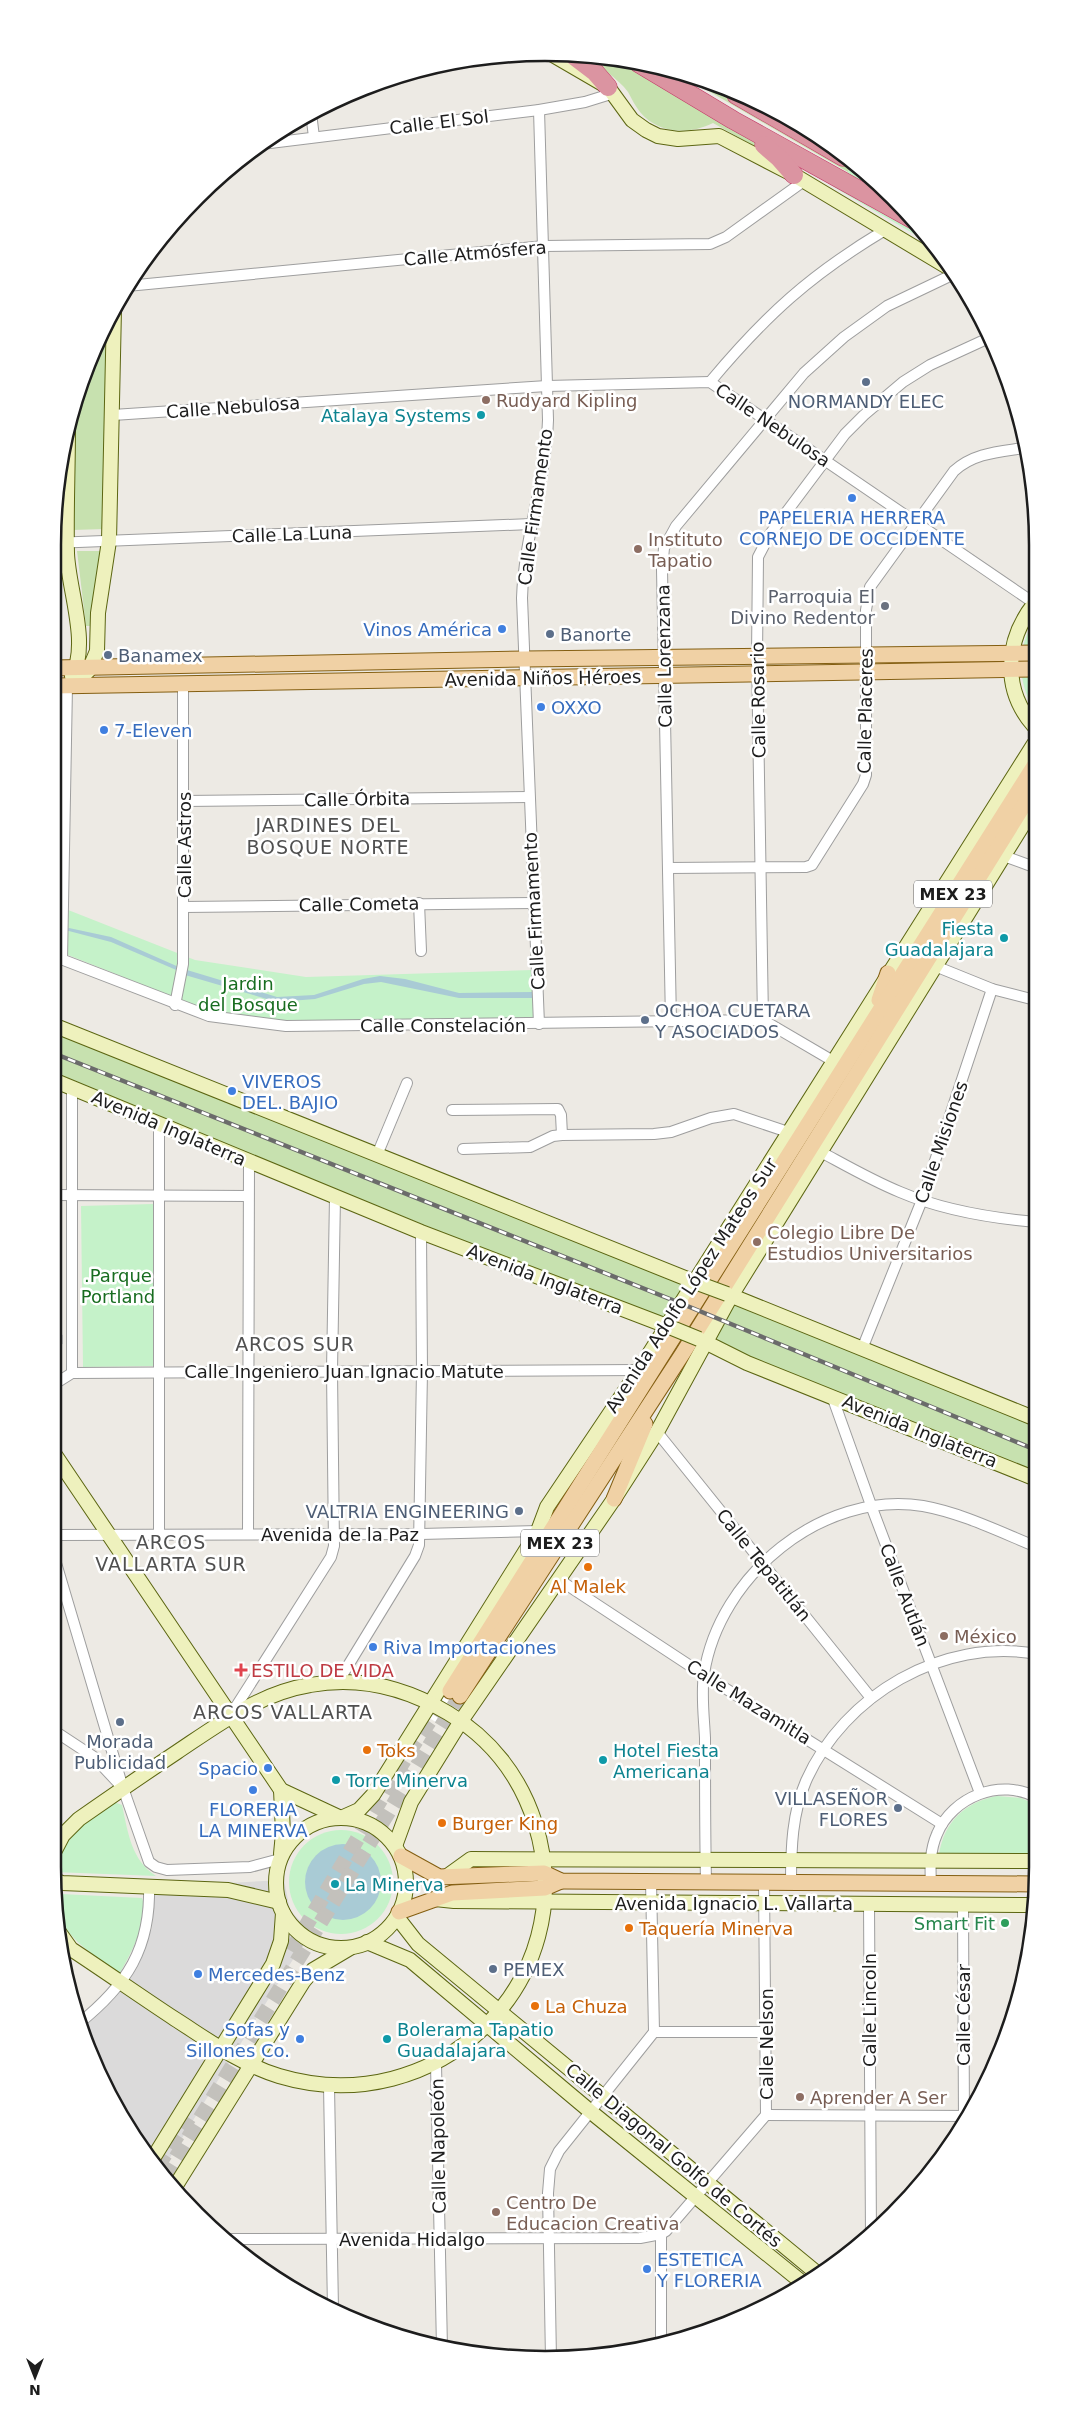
<svg xmlns="http://www.w3.org/2000/svg" width="1090" height="2412" font-family="'DejaVu Sans',sans-serif">
<style>
.residential{fill:#dbdada}
.religious{fill:#cbcbcb}
.grass{fill:#c7e1af}
.park{fill:#c5f2c9}
.water{fill:#a9cbd5}
.pier{fill:#fff}
.lines{fill:none;stroke-linecap:round;stroke-linejoin:round}
.primary-tunnel{stroke:#c3c1bc;stroke-width:15;stroke-dasharray:15 8;stroke-linecap:butt}
.street-casing{stroke:#9e9e9e;stroke-width:12}
.secondary-casing{stroke:#5c6612;stroke-width:16}
.primary-casing{stroke:#845f12;stroke-width:17}
.highway-casing{stroke:#c33967;stroke-width:19}
.street{stroke:#fff;stroke-width:10}
.secondary{stroke:#eef1bd;stroke-width:14}
.primary{stroke:#f0d1a5;stroke-width:15}
.highway{stroke:#db94a1;stroke-width:18}
.rail-casing{stroke:#6b6b6b;stroke-width:4.5}
.rail{stroke:#fff;stroke-width:2.5;stroke-dasharray:8;stroke-linecap:butt}
.secondary-bridge-casing{stroke:#5c6612;stroke-width:16;stroke-linecap:butt}
.secondary-bridge{stroke:#eef1bd;stroke-width:14}
.service-dot{fill:#5c6f8a;stroke:#fff;stroke-width:2}
.education-dot{fill:#8d6e63;stroke:#fff;stroke-width:2}
.culture-dot{fill:#0f9aa8;stroke:#fff;stroke-width:2}
.shop-dot{fill:#3f7fe0;stroke:#fff;stroke-width:2}
.worship-dot{fill:#6b7280;stroke:#fff;stroke-width:2}
.food-dot{fill:#e8710a;stroke:#fff;stroke-width:2}
.health-dot{fill:#e0444e;stroke:#fff;stroke-width:2}
.leisure-dot{fill:#2e9e5b;stroke:#fff;stroke-width:2}
.labels{text-anchor:middle;dominant-baseline:central;stroke-width:5;stroke-linejoin:round;paint-order:stroke}
.shield{fill:#fff;stroke:#616161;stroke-width:1}
.shield-label{font-size:16px;font-weight:bold;fill:#1d1d1d}
.street-label{font-size:18px;fill:#1d1d1d;stroke:#fff}
.education-label{font-size:18px;fill:#785e54;stroke:#fff;text-anchor:start}
.service-label{font-size:18px;fill:#4e5e75;stroke:#fff;text-anchor:start}
.culture-label{font-size:18px;fill:#0d838f;stroke:#fff;text-anchor:start}
.shop-label{font-size:18px;fill:#366cbe;stroke:#fff;text-anchor:start}
.worship-label{font-size:18px;fill:#5b616d;stroke:#fff;text-anchor:end}
.park-label{font-size:18px;fill:#186d20;stroke:#fff}
.food-label{font-size:18px;fill:#c56008;stroke:#fff;text-anchor:start}
.health-label{font-size:18px;fill:#be3a42;stroke:#fff;text-anchor:start}
.leisure-label{font-size:18px;fill:#27864d;stroke:#fff;text-anchor:end}
.neighbourhood-label{font-size:19px;letter-spacing:1px;fill:#505050;stroke:#fff}
.rim{fill:none;stroke:#1d1d1d;stroke-width:2.5}
</style>
<rect width="100%" height="100%" fill="#edeae4"/>
<path class="residential" d="M284,1880L290,1910L310,1932L161,2172L118,2113L79,2026L115,1992L152,1929L154,1887Z"/>
<path class="religious" d="M60,1334L63,1335V1344L59,1345V1360L53,1364V1339Z"/>
<g class="grass">
<path d="M583,56L610,57L625,60L724,120L774,157L713,123C689,135 658,134 640,112C635,106 632,99 628,92C618,78 598,66 583,56Z"/>
<path d="M676,72L696,77L851,166L848,172Z"/>
<path d="M105,328V529L72,530L74,404L79,386Z"/>
<path d="M77,551H102L92,626H86Z"/>
<path d="M53,1032L1036,1426V1472L53,1075Z"/>
</g>
<g class="park">
<path d="M762,139L841,183L852,165L915,220L933,245L837,189Z"/>
<path d="M1034,622V708C1017,685 1017,645 1034,622Z"/>
<path d="M53,904L195,960L306,977L532,970L540,1018L277,1021L244,1018L196,1006L53,949Z"/>
<path d="M153,1204L154,1366L83,1367L81,1206Z"/>
<path d="M997,1796L1021,1798L1037,1805V1857L939,1854C944,1822 965,1802 997,1796Z"/>
<path d="M114,1802L122,1805C128,1832 131,1860 156,1876L54,1872C56,1837 88,1820 114,1802Z"/>
<circle cx="341" cy="1882" r="52"/>
<path d="M61,1894L142,1898C150,1919 130,1955 120,1973C92,1953 56,1935 56,1896Z"/>
</g>
<g class="water">
<path d="M69,928L111,937L181,968V972L111,942L65,930Z"/>
<path d="M187,970L277,997L314,995L363,979L380,976L405,979L459,993L533,992L534,998H459L381,982L364,984L315,999L277,1002L185,975L184,971Z"/>
<circle cx="343" cy="1882" r="38"/>
</g>
<path class="pier" d="M445,1687L467,1700L449,1730L426,1716Z"/>
<g class="lines">
<g class="primary-tunnel">
<path d="M291,1951L412,1747L450,1691"/>
<path d="M157,2167L189,2118"/>
<path d="M164,2177L460,1696"/>
</g>
<defs>
<g id="street">
<path d="M539,110L548,420C546,480 524,537 522,598L539,1024"/>
<path d="M311,113L314,137"/>
<path d="M262,144L539,110L585,102L614,93"/>
<path d="M127,286L544,246L710,244L726,237L804,181"/>
<path d="M710,382C766,315 810,275 885,230"/>
<path d="M113,415L547,386L710,382L1034,603"/>
<path d="M53,543L531,524"/>
<path d="M184,801L529,797"/>
<path d="M1004,856L1034,867"/>
<path d="M668,868L806,867L812,865L863,784L866,775V610L870,587L954,471C974,453 998,452 1024,448"/>
<path d="M419,903L421,951"/>
<path d="M184,907L534,903"/>
<path d="M53,956L209,1016L286,1026L763,1020L833,1061"/>
<path d="M62,960L67,686"/>
<path d="M935,966L992,989L1035,1000"/>
<path d="M175,1005L183,964V684"/>
<path d="M763,1020L757,656L758,557L770,534L845,434L864,415L903,382L930,365L991,337"/>
<path d="M671,1021L662,570L664,548L676,526L804,373L844,337L887,306L954,274"/>
<path d="M452,1110L558,1109L561,1115L562,1135"/>
<path d="M463,1149L530,1147L553,1136L562,1135L654,1134L671,1132L711,1118L734,1114L788,1132"/>
<path d="M821,1152C847,1166 873,1181 900,1192C942,1210 990,1218 1036,1222"/>
<path d="M377,1155L407,1083"/>
<path d="M53,1195L248,1196"/>
<path d="M862,1349L922,1200L992,989"/>
<path d="M72,1373V1088"/>
<path d="M53,1385L72,1373L639,1370"/>
<path d="M832,1396L872,1508L980,1793"/>
<path d="M657,1432L871,1698"/>
<path d="M159,1534V1124"/>
<path d="M248,1534L249,1161"/>
<path d="M53,1535L421,1534L538,1531"/>
<path d="M53,1553L123,1788L149,1862L156,1867L167,1870L250,1867L280,1859"/>
<path d="M558,1579L704,1675L942,1824"/>
<path d="M338,1682L415,1556L419,1545L422,1371L421,1232"/>
<path d="M230,1716L331,1557L334,1546L332,1371L335,1197"/>
<path d="M53,1730L94,1757L121,1786"/>
<path d="M706,1882C705,1834 705,1786 705,1738C704,1717 701,1694 704,1674C719,1576 822,1490 923,1506C962,1513 1000,1532 1037,1547"/>
<path d="M791,1883C791,1849 792,1813 806,1781C844,1695 943,1637 1037,1654"/>
<path d="M931,1884C930,1866 930,1850 937,1834C952,1797 1001,1777 1037,1798"/>
<path d="M869,1904L871,2236"/>
<path d="M963,1905L964,2125"/>
<path d="M78,2024C127,1985 151,1948 149,1885"/>
<path d="M654,2032H766"/>
<path d="M436,2064L442,2348"/>
<path d="M329,2086L333,2309"/>
<path d="M766,2115L970,2116"/>
<path d="M661,2234V2345"/>
<path d="M223,2239L640,2238L661,2234L666,2231L766,2115L764,1882"/>
<path d="M551,2359L548,2193L550,2169L559,2151L654,2032L651,1881"/>
</g>
<g id="secondary">
<path d="M553,55L608,87L632,120L646,130L658,136L678,139L719,136L794,175L949,268"/>
<path d="M68,427C68,469 66,511 67,553C68,588 90,644 72,676"/>
<path d="M1034,604C1005,641 1002,690 1034,726"/>
<path d="M67,686L80,679L89,670L97,651L98,613L109,541L114,309"/>
<path d="M53,1025L700,1284"/>
<path d="M53,1080L421,1232L672,1328"/>
<path d="M727,1294L1036,1419"/>
<path d="M699,1339L747,1363L1036,1479"/>
<path d="M53,1452L281,1790L341,1818L359,1810L373,1795L538,1531L547,1507L639,1370L1034,744"/>
<path d="M281,1790L283,1833L281,1854"/>
<circle cx="341" cy="1883" r="65"/>
<path d="M395,1846L411,1802L461,1721L614,1499L657,1432L731,1296L1034,807"/>
<path d="M53,1854L63,1835L79,1819C112,1796 144,1774 177,1752C219,1724 260,1693 310,1685C359,1676 406,1688 448,1713C490,1738 520,1776 535,1823C585,1982 436,2123 279,2076C240,2064 208,2040 175,2019C140,1996 106,1972 71,1949L59,1932"/>
<path d="M446,1877L471,1859L1037,1861"/>
<path d="M54,1880L62,1883L228,1890L279,1902"/>
<path d="M435,1899L454,1901L1034,1905"/>
<path d="M397,1917L418,1944L818,2274"/>
<path d="M367,1942L410,1960L591,2112L804,2284"/>
<path d="M152,2160L273,1964L281,1941L283,1913"/>
<path d="M173,2190L303,1982L313,1970L350,1948"/>
</g>
<g id="primary">
<path d="M53,668L524,659L1034,653"/>
<path d="M53,686L1034,669"/>
<path d="M879,1000L888,973"/>
<path d="M614,1499L645,1424"/>
<path d="M450,1691L1034,766"/>
<path d="M460,1696L683,1353L1034,789"/>
<path d="M401,1856L439,1877L544,1873L561,1881L1036,1884"/>
<path d="M399,1912L452,1893L545,1888L561,1881"/>
</g>
<g id="highway">
<path d="M574,56L595,72L608,87"/>
<path d="M638,63L733,120L917,222"/>
<path d="M736,95L843,157"/>
<path d="M764,145L779,158L794,175"/>
</g>
</defs>
<use href="#street" class="street-casing"/>
<use href="#secondary" class="secondary-casing"/>
<use href="#primary" class="primary-casing"/>
<use href="#highway" class="highway-casing"/>
<use href="#street" class="street"/>
<use href="#secondary" class="secondary"/>
<use href="#primary" class="primary"/>
<use href="#highway" class="highway"/>
<defs>
<path id="rail" d="M53,1053L680,1303L1036,1450"/>
</defs>
<use href="#rail" class="rail-casing"/>
<use href="#rail" class="rail"/>
<defs>
<g id="secondary-bridge">
<path d="M700,1284L727,1294"/>
<path d="M672,1328L699,1339"/>
</g>
</defs>
<use href="#secondary-bridge" class="secondary-bridge-casing"/>
<use href="#secondary-bridge" class="secondary-bridge"/>
</g>
<g class="service-dot">
<circle cx="866" cy="382" r="5"/>
<circle cx="550" cy="634" r="5"/>
<circle cx="108" cy="655" r="5"/>
<circle cx="645" cy="1020" r="5"/>
<circle cx="519" cy="1511" r="5"/>
<circle cx="120" cy="1722" r="5"/>
<circle cx="898" cy="1808" r="5"/>
<circle cx="493" cy="1969" r="5"/>
</g>
<g class="education-dot">
<circle cx="486" cy="400" r="5"/>
<circle cx="638" cy="549" r="5"/>
<circle cx="757" cy="1242" r="5"/>
<circle cx="944" cy="1636" r="5"/>
<circle cx="800" cy="2097" r="5"/>
<circle cx="496" cy="2212" r="5"/>
</g>
<g class="culture-dot">
<circle cx="481" cy="415" r="5"/>
<circle cx="1004" cy="938" r="5"/>
<circle cx="603" cy="1760" r="5"/>
<circle cx="336" cy="1780" r="5"/>
<circle cx="335" cy="1884" r="5"/>
<circle cx="387" cy="2039" r="5"/>
</g>
<g class="shop-dot">
<circle cx="852" cy="498" r="5"/>
<circle cx="502" cy="629" r="5"/>
<circle cx="541" cy="707" r="5"/>
<circle cx="104" cy="730" r="5"/>
<circle cx="232" cy="1091" r="5"/>
<circle cx="373" cy="1647" r="5"/>
<circle cx="268" cy="1768" r="5"/>
<circle cx="253" cy="1790" r="5"/>
<circle cx="198" cy="1974" r="5"/>
<circle cx="300" cy="2039" r="5"/>
<circle cx="647" cy="2269" r="5"/>
</g>
<circle class="worship-dot" cx="885" cy="606" r="5"/>
<g class="food-dot">
<circle cx="588" cy="1567" r="5"/>
<circle cx="367" cy="1750" r="5"/>
<circle cx="442" cy="1823" r="5"/>
<circle cx="629" cy="1928" r="5"/>
<circle cx="535" cy="2006" r="5"/>
</g>
<path class="health-dot" d="M238.5 1662.5h5v5h5v5h-5v5h-5v-5h-5v-5h5z"/>
<circle class="leisure-dot" cx="1005" cy="1923" r="5"/>
<g class="labels">
<g class="shield">
<rect x="914" y="880.5" width="78" height="27" rx="4"/>
<rect x="521" y="1529.5" width="78" height="27" rx="4"/>
</g>
<g class="shield-label">
<text x="953" y="894">MEX 23</text>
<text x="560" y="1543">MEX 23</text>
</g>
<g class="street-label">
<text transform="translate(439 122) rotate(-7)">Calle El Sol</text>
<text transform="translate(475 253) rotate(-5)">Calle Atmósfera</text>
<text transform="translate(233 407) rotate(-4)">Calle Nebulosa</text>
<text transform="translate(773 425) rotate(34)">Calle Nebulosa</text>
<text transform="translate(535 507) rotate(-82)">Calle Firmamento</text>
<text transform="translate(292 534) rotate(-2)">Calle La Luna</text>
<text transform="translate(664 656) rotate(-91)">Calle Lorenzana</text>
<text transform="translate(543 678) rotate(-1)">Avenida Niños Héroes</text>
<text transform="translate(758 700) rotate(-91)">Calle Rosario</text>
<text transform="translate(865 711) rotate(-89)">Calle Placeres</text>
<text transform="translate(357 799) rotate(-1)">Calle Órbita</text>
<text transform="translate(184 845) rotate(-90)">Calle Astros</text>
<text transform="translate(359 904) rotate(-1)">Calle Cometa</text>
<text transform="translate(534 911) rotate(-93)">Calle Firmamento</text>
<text x="443" y="1025">Calle Constelación</text>
<text transform="translate(169 1128) rotate(23)">Avenida Inglaterra</text>
<text transform="translate(941 1142) rotate(-71)">Calle Misiones</text>
<text transform="translate(545 1279) rotate(21)">Avenida Inglaterra</text>
<text transform="translate(691 1285) rotate(-57)">Avenida Adolfo López Mateos Sur</text>
<text x="344" y="1371">Calle Ingeniero Juan Ignacio Matute</text>
<text transform="translate(920 1431) rotate(22)">Avenida Inglaterra</text>
<text x="340" y="1534">Avenida de la Paz</text>
<text transform="translate(764 1565) rotate(51)">Calle Tepatitlán</text>
<text transform="translate(905 1595) rotate(69)">Calle Autlán</text>
<text transform="translate(749 1702) rotate(32)">Calle Mazamitla</text>
<text x="734" y="1903">Avenida Ignacio L. Vallarta</text>
<text transform="translate(869 2010) rotate(-90)">Calle Lincoln</text>
<text transform="translate(963 2015) rotate(-90)">Calle César</text>
<text transform="translate(766 2044) rotate(-90)">Calle Nelson</text>
<text transform="translate(438 2146) rotate(-91)">Calle Napoleón</text>
<text transform="translate(674 2155) rotate(40)">Calle Diagonal Golfo de Cortés</text>
<text x="412" y="2239">Avenida Hidalgo</text>
</g>
<g class="education-label">
<text x="496" y="400">Rudyard Kipling</text>
<text x="648" y="539">Instituto<tspan x="648" dy="21">Tapatio</tspan></text>
<text x="767" y="1232">Colegio Libre De<tspan x="767" dy="21">Estudios Universitarios</tspan></text>
<text x="954" y="1636">México</text>
<text x="810" y="2097">Aprender A Ser</text>
<text x="506" y="2202">Centro De<tspan x="506" dy="21">Educacion Creativa</tspan></text>
</g>
<g class="service-label">
<text x="866" y="401" text-anchor="middle">NORMANDY ELEC</text>
<text x="560" y="634">Banorte</text>
<text x="118" y="655">Banamex</text>
<text x="655" y="1010">OCHOA CUETARA<tspan x="655" dy="21">Y ASOCIADOS</tspan></text>
<text x="509" y="1511" text-anchor="end">VALTRIA ENGINEERING</text>
<text x="120" y="1741" text-anchor="middle">Morada<tspan x="120" dy="21">Publicidad</tspan></text>
<text x="888" y="1798" text-anchor="end">VILLASEÑOR<tspan x="888" dy="21">FLORES</tspan></text>
<text x="503" y="1969">PEMEX</text>
</g>
<g class="culture-label">
<text x="471" y="415" text-anchor="end">Atalaya Systems</text>
<text x="994" y="928" text-anchor="end">Fiesta<tspan x="994" dy="21">Guadalajara</tspan></text>
<text x="613" y="1750">Hotel Fiesta<tspan x="613" dy="21">Americana</tspan></text>
<text x="346" y="1780">Torre Minerva</text>
<text x="345" y="1884">La Minerva</text>
<text x="397" y="2029">Bolerama Tapatio<tspan x="397" dy="21">Guadalajara</tspan></text>
</g>
<g class="shop-label">
<text x="852" y="517" text-anchor="middle">PAPELERIA HERRERA<tspan x="852" dy="21">CORNEJO DE OCCIDENTE</tspan></text>
<text x="492" y="629" text-anchor="end">Vinos América</text>
<text x="551" y="707">OXXO</text>
<text x="114" y="730">7-Eleven</text>
<text x="242" y="1081">VIVEROS<tspan x="242" dy="21">DEL. BAJIO</tspan></text>
<text x="383" y="1647">Riva Importaciones</text>
<text x="258" y="1768" text-anchor="end">Spacio</text>
<text x="253" y="1809" text-anchor="middle">FLORERIA<tspan x="253" dy="21">LA MINERVA</tspan></text>
<text x="208" y="1974">Mercedes-Benz</text>
<text x="290" y="2029" text-anchor="end">Sofas y<tspan x="290" dy="21">Sillones Co.</tspan></text>
<text x="657" y="2259">ESTETICA<tspan x="657" dy="21">Y FLORERIA</tspan></text>
</g>
<g class="worship-label">
<text x="875" y="596">Parroquia El<tspan x="875" dy="21">Divino Redentor</tspan></text>
</g>
<g class="park-label">
<text x="248" y="983">Jardin<tspan x="248" dy="21">del Bosque</tspan></text>
<text x="118" y="1275">.Parque<tspan x="118" dy="21">Portland</tspan></text>
</g>
<g class="food-label">
<text x="588" y="1586" text-anchor="middle">Al Malek</text>
<text x="377" y="1750">Toks</text>
<text x="452" y="1823">Burger King</text>
<text x="639" y="1928">Taquería Minerva</text>
<text x="545" y="2006">La Chuza</text>
</g>
<g class="health-label">
<text x="251" y="1670">ESTILO DE VIDA</text>
</g>
<g class="leisure-label">
<text x="995" y="1923">Smart Fit</text>
</g>
<g class="neighbourhood-label">
<text x="328" y="825">JARDINES DEL<tspan x="328" dy="22">BOSQUE NORTE</tspan></text>
<text x="295" y="1344">ARCOS SUR</text>
<text x="171" y="1542">ARCOS<tspan x="171" dy="22">VALLARTA SUR</tspan></text>
<text x="283" y="1712">ARCOS VALLARTA</text>
</g>
</g>
<path d="M0 0H1090V2412H0ZM545 61H545A484 484 0 0 1 1029 545V1867A484 484 0 0 1 545 2351H545A484 484 0 0 1 61 1867V545A484 484 0 0 1 545 61Z" fill="#fff" fill-rule="evenodd"/>
<path class="rim" d="M545 61H545A484 484 0 0 1 1029 545V1867A484 484 0 0 1 545 2351H545A484 484 0 0 1 61 1867V545A484 484 0 0 1 545 61Z"/>
<g transform="translate(35 2377) rotate(180)" stroke="#ffffff" stroke-width="4" paint-order="stroke">
<path d="M0-4L9 19L0 12L-9 19Z" fill="#1d1d1d"/>
<text y="-8" font-size="14" font-weight="bold" text-anchor="middle" fill="#1d1d1d">N</text>
</g>
</svg>
